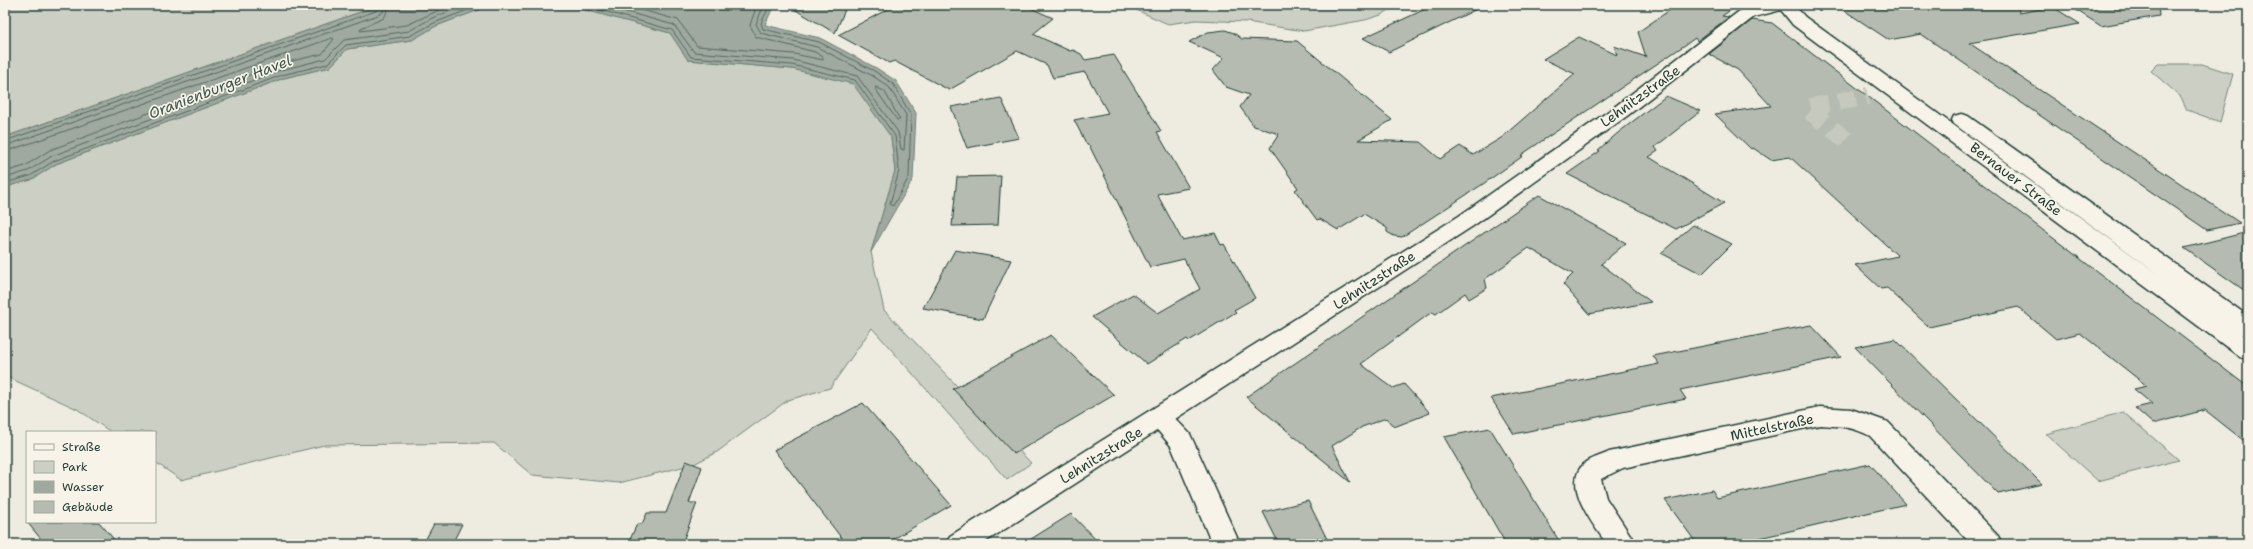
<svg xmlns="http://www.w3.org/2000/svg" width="2253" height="549" font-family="'Shantell Sans',sans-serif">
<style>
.green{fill:#cccfc4;stroke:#76867c}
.water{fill:#9fa99f;stroke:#6c7e74}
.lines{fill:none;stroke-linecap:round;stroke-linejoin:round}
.shore{stroke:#52685f;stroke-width:1}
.building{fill:#b5bbb0;stroke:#1f3d34}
.street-tunnel{stroke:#c5c9be;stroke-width:18;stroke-dasharray:18 10;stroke-linecap:butt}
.street-casing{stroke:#1f3d34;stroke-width:3}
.secondary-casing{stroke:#1f3d34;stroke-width:3}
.primary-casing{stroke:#1f3d34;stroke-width:3}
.street{fill:#f7f3e8;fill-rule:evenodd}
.secondary{fill:#f7f3e8;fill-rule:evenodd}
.primary{fill:#f7f3e8;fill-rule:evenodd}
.labels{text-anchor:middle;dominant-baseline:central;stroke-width:3.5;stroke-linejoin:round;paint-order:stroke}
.street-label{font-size:14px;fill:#1f3d34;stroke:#f7f3e8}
.water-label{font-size:15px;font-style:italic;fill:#3f584f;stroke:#f7f3e8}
</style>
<rect width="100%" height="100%" fill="#eeece1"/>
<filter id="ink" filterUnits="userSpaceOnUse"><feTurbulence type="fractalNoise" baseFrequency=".025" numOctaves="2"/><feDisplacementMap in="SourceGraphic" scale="8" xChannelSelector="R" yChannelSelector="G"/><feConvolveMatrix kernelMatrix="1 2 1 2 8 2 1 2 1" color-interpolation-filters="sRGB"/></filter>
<g filter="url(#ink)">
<g class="green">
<path d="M5,5H380L5,137Z"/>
<path d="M492,5H567L670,33L688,60L792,69L853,83L891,137L895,171L871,252L884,310L1031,463L1007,480L872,328L830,388L788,400L717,452L694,464L619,483L532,475L494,443L324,445L181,480L155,462V432H111L77,409L5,376V187L31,180L56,164L284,78L330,67L347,49L412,40L436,26Z"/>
<path d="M1125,5H1398L1381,15L1365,20L1304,31L1246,22L1196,20L1168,24Z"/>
<path d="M2158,64H2202L2233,74L2220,122L2187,110L2181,97L2151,71Z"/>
<path d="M2123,412L2179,460L2098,481L2046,434Z"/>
</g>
<g class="water">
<path d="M380,5H492L436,26L412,40L347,49L330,67L284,78L56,164L31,180L5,187V137Z"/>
<path d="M567,5H774L765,25L820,38L878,69L896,81L916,113L913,179L871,252L895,171L891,137L853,84L792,69L688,60L670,33Z"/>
</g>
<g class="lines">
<g class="shore">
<path d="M390,5L384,18L361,28L360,31L407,25L450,5"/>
<path d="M582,5L672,30L691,57L792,65L855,80L895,136L899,171L890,204L893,206L909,177L911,115L893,84L876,72L819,42L763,29L761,23L770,5"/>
<path d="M601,5L674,25L694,52L793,60L857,76L898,132L901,149L904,150L906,115L889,87L873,76L817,47L761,33L756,24L764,5"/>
<path d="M623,5L678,20L697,46L794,54L823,60V57L815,52L756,37L750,25L757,5"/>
<path d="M876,87L885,92L900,120H897L876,90Z"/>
<path d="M5,141L376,11L379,5"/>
<path d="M5,146L378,15L383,12L384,5"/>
<path d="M5,152L332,38L334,39L322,54L279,64L50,150L25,166L5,172"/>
<path d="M5,178L28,171L52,156L281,70L325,59L344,40L409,31L432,18L466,5"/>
<path d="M5,183L30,176L54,161L282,75L327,64L346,45L410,36L434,23L480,5"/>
</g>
</g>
<g class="building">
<path d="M787,5H847L835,33Z"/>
<path d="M896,5H1024L1053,18L1033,34L1070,51L1073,50L1081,54L1085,60L1114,55L1161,131L1157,132L1189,188L1157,194L1182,240L1215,233L1221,245L1224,244L1255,298L1234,310L1236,312L1189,341L1187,339L1147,364L1092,317L1133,294L1158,313L1200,289L1184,259L1150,267L1089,145H1087L1074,120L1108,113L1085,72L1053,78L1047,65L1017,51L949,90L894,61L889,63L838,35Z"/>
<path d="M1434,5H1485L1389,52L1363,38Z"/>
<path d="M1677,5H1738L1722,16L1729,17L1697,41L1695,38L1688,43L1521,155L1523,156L1483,184L1402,237L1394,236L1387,232V228L1364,214L1338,230L1320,219L1317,220L1295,190L1298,188L1270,148L1279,134L1254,126L1240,107L1249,95L1226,87L1213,70L1224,58L1189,42L1208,32L1225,30L1234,33L1242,39L1297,41L1392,120L1358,140L1420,142L1440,159L1460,146L1473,155L1501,138L1575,74L1543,59L1579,37L1617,55L1614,46L1646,57L1638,32Z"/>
<path d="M1836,5H2018L2019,13L2053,7L2080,24L1969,43L2240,223L2207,230L1921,34L1889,40Z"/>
<path d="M2112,5H2158L2159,16L2101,26L2076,10Z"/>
<path d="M1752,20L1772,23L2248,387V444L2205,410L2153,424L2135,408L2152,404L2134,389L2147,386L2080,333L2056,339L2018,307L1929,327L1887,288L1881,289L1855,265L1898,256L1790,157L1771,160L1753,148L1751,149L1715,114L1771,106L1738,70L1709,54Z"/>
<path d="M1666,96L1701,111L1655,147L1658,151L1649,157L1724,203L1676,229L1567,174L1600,151L1598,150L1619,132Z"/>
<path d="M1001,98L1019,138L967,148L951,107Z"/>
<path d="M1001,176L998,225L952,226L957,177Z"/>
<path d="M1539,195L1626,243L1601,264L1651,302L1589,314L1563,284L1573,274L1529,248L1485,279L1487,288L1469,299L1465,293L1436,314L1432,312L1361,364L1393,388L1404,384L1430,413L1394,427L1386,418L1362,427L1332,446L1350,482L1246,397Z"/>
<path d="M1693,225L1732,244L1702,274L1661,253Z"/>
<path d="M2248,232V293L2184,248Z"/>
<path d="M955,250L1011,260L983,319L923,308Z"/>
<path d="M1811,325L1841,357L1680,390L1686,399L1514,434L1491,398L1659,364L1653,356Z"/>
<path d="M1051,335L1114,395L1014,454L953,389Z"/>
<path d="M1895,339L2042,484L1998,494L1855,347Z"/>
<path d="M863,403L951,505L885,544H846L774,450Z"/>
<path d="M1490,428L1561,544H1506L1444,437Z"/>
<path d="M686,461L702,467L689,503H697L682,544H628L637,524H642L647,513H666Z"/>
<path d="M1870,464L1906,504L1751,540L1754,544H1697L1665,500L1712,490L1717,498Z"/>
<path d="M1308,501L1327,539L1306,544H1279L1263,512Z"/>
<path d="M1071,514L1100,544H1023Z"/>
<path d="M27,522H99L118,544H45Z"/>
<path d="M434,524H462L452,544H423Z"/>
</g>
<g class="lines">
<path class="street-tunnel" d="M1846,140L1806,108L1868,96"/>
<defs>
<g id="street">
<path d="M1820,407L1851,409L1888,422L1998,536L2002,544H1971L1870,436C1854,427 1839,426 1820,425L1623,468L1601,479L1606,498L1636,544H1607C1594,526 1561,484 1584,464C1591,458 1601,456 1609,452Z"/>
<path d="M1159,409L1168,411L1190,434L1240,544H1212L1171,446L1147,418L1150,411Z"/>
</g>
<path id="secondary" d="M1759,5H1787L1785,9L1754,17L1627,116L1473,226L982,544H946L950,536L1459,216L1613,108L1742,9Z"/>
<path id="primary" d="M1777,5H1794L1805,17L2165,279L1954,124L1952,120L1954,116L1961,114L1968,116L2248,316V336L2241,334L2248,339V359L2240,357L1793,25Z"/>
</defs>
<use href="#street" class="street-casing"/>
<use href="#secondary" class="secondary-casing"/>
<use href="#primary" class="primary-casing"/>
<use href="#street" class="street"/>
<use href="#secondary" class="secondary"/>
<use href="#primary" class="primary"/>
</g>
</g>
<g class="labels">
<g class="street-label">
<text transform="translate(1640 96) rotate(-36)">Lehnitzstraße</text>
<text transform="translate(2016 179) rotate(37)">Bernauer Straße</text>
<text transform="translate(1374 280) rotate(-33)">Lehnitzstraße</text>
<text transform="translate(1772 427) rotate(-12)">Mittelstraße</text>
<text transform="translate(1101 455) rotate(-32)">Lehnitzstraße</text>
</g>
<g class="water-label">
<text transform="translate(220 87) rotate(-21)">Oranienburger Havel</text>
</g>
</g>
<rect width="2253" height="549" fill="none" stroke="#f7f3e8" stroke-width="20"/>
<rect x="10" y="10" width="2233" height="529" fill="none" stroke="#1f3d34" stroke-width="1.5" filter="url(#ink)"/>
<rect x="26" y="431" width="130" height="92" fill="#f7f3e8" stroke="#a1aaa0"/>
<rect x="34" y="444" width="20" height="6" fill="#f7f3e8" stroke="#a1aaa0"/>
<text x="62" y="451" font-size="12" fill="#1f3d34">Straße</text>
<rect x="34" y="461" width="20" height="12" fill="#cccfc4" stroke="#a1aaa0"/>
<text x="62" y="471" font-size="12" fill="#1f3d34">Park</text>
<rect x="34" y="481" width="20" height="12" fill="#9fa99f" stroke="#a1aaa0"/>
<text x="62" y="491" font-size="12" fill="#1f3d34">Wasser</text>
<rect x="34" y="501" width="20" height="12" fill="#b5bbb0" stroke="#a1aaa0"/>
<text x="62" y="511" font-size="12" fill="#1f3d34">Gebäude</text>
</svg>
